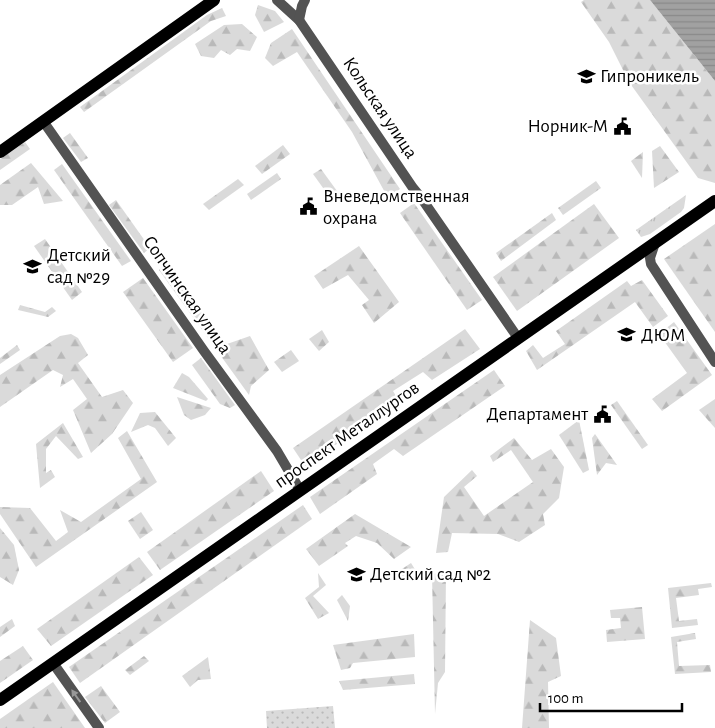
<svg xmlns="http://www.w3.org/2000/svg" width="715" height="728" font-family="'Alegreya Sans',sans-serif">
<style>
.grass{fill:url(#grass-tufts)}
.forest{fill:url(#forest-firs)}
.park{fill:url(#park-dots)}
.water{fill:url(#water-rules)}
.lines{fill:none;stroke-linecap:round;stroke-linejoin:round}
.tertiary{stroke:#535353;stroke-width:10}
.primary{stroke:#000;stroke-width:12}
.oneway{fill:#989898}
.labels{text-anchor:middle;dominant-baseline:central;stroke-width:5;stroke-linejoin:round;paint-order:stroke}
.poi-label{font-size:19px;fill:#000;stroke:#fff;text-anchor:start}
.street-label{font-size:19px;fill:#000;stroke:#fff}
</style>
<defs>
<pattern id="grass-tufts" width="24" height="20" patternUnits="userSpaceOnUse" patternTransform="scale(1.25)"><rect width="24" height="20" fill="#dadada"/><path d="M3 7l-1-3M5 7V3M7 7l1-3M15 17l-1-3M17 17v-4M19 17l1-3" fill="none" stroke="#b9b9b9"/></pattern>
<pattern id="forest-firs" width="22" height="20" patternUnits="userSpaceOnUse" patternTransform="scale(1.25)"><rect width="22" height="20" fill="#dadada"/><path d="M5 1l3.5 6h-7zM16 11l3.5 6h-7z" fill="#b9b9b9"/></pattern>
<pattern id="park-dots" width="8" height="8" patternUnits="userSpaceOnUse" patternTransform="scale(1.25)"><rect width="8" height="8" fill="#dadada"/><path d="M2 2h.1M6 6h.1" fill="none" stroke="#b9b9b9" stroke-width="1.8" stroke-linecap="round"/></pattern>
<pattern id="water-rules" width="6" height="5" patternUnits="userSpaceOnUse" patternTransform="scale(1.25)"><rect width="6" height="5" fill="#a1a1a1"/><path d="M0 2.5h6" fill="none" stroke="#898989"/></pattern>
</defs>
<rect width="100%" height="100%" fill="#fff"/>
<path class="grass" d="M686,195L684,208L681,212L650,234L641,237L636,230Z"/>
<g class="forest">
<path d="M584,0H650L715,81V183L698,178L629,82L609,42L581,2Z"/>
<path d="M258,5L275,11L284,22L264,32L255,15Z"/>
<path d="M222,8L226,16L211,21L84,112L80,107L207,15Z"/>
<path d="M242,24L257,37L250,51L237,49L230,55L221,50L214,58L201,56L195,44L224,25Z"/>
<path d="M292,29L400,189L388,198L352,132L297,52L273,66L265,58L271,43Z"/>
<path d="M70,133L88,158L81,162L63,138Z"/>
<path d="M25,142L30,149L0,170V159Z"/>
<path d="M283,145L290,154L262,174L255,166Z"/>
<path d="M660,146L679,172L654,188L652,151Z"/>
<path d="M643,152L642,178L631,161Z"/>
<path d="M31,163L63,201L44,204L38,187L12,205H0V185Z"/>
<path d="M62,164L131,261L122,266L54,170Z"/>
<path d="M321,169L345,202L331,199L313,174Z"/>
<path d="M277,173L281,179L251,200L247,194Z"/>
<path d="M238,179L244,185L209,210L203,204Z"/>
<path d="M596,181L601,188L563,215L558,208Z"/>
<path d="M116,200L150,248L144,253L109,205Z"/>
<path d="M414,203L482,300L467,310L400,213Z"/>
<path d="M594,204L619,238L517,311L493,277Z"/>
<path d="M552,213L556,220L501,261L496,253Z"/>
<path d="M715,224V332L664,259Z"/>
<path d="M45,239L82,292L72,300L34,246Z"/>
<path d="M359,246L399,302L374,323L362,305L369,300L348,275L323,289L314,276Z"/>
<path d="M169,262L180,276L178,280L227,344L250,336L269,370L251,386L249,395L159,270Z"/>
<path d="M143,278L193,348L173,362L123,292Z"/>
<path d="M642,280L668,316L653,327L635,302L537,370L526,351L533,345L543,358L565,344L556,331L627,281L631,286Z"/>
<path d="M20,305L45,312L52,307L56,311L48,317L18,310Z"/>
<path d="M674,322L712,375L662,411L652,399L687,373L659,334Z"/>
<path d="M465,329L480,349L432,380L423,372L393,391L399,401L305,466L293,448Z"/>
<path d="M322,330L329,342L319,351L309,339Z"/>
<path d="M71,334L78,338L88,355L78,363L102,397L123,390L133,403L112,434L91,453L73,410L87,399L73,379L60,387L63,375L53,370L0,407V375L60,336Z"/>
<path d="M17,345L20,350L0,364V358Z"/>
<path d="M291,350L299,361L282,372L274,362Z"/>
<path d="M201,358L235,405L230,408L220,404L192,365Z"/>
<path d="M494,370L505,386L403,456L394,449L373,464L377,474L320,514L310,497Z"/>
<path d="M182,373L189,377L208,399L206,401L173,388Z"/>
<path d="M177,397L211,408L205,415L191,420L184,415Z"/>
<path d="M715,399V428L699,410Z"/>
<path d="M617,401L648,445L642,449L611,405Z"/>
<path d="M155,412L176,438L168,446L155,428L148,425L131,432L140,413Z"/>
<path d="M579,420L589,470L583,473L559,435Z"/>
<path d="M63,423L83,457L78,459L56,436L46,449V473L51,470L55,477L40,488L36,444Z"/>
<path d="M127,431L157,482L36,567L0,514V507L30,508L56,541L68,532L60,510L81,522L141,479L118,438Z"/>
<path d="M595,434L617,465L606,463L597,475L592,438Z"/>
<path d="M514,438L532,460L551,449L564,467L559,498L543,514L545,525L519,542L498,534L452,533L448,552L436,553L444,497L472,470L477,476L464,487L484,516L533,482L511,450L493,462L490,456Z"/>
<path d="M261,471L274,491L160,570L147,552Z"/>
<path d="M303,505L312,519L80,683L69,667Z"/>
<path d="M141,512L153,530L140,539L128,521Z"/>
<path d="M355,514L411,547L394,559L377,543L356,536L345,543L348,546L319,566L306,549Z"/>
<path d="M0,528L14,545L19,570L13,585L0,577Z"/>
<path d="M139,557L153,575L51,646L37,629Z"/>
<path d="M411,563L416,571L404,578L399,571Z"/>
<path d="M446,572L445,672L438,683L435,714L432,574Z"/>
<path d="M318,573L326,585L313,596L329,613L318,619L305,598L319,587Z"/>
<path d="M711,583L712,587L698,589L699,595L676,598L679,621L697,619L698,625L672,628L668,588Z"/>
<path d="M342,595L350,606L348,621L337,600Z"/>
<path d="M642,607L645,639L607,642L606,630L621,628L620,618H611L610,610Z"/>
<path d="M12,619L15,626L0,637V627Z"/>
<path d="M530,620L556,638L561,676L548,682L549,728H522Z"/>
<path d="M695,633L696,639L677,642L679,666L710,665L711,672L675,674L671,637Z"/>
<path d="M414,634L415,657L353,663L350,668L341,670L333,645Z"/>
<path d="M23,646L33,660L0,683V661Z"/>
<path d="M144,656L149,661L130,675L125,670Z"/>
<path d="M208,657L211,679L198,680L190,687L182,676Z"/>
<path d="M414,674L415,684L343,690L339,681Z"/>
<path d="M53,682L85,728H0V719Z"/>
<path d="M101,686L120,712L105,723L85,697Z"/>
</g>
<path class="park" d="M333,706L335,728H267L266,711Z"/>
<path class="water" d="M650,0H715V81Z"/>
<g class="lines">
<g class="tertiary">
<path d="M277,0L299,20L413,188L422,199L518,338"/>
<path d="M299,20L302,6L305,0"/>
<path d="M43,121L204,351L277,451L300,490"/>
<path d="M655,243L650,258L651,264L715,362"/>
<path d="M53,663L99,728"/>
</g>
<g class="primary">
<path d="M0,152L214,0"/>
<path d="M0,700L715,201"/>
</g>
</g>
<defs><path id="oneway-solid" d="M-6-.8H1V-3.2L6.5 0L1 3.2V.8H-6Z" transform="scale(1.25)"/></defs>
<use class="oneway" href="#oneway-solid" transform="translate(76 696) rotate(-125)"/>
<defs>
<symbol id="university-bare" viewBox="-9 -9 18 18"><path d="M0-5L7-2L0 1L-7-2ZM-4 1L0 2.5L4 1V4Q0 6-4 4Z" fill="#000" stroke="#fff" stroke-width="2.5" paint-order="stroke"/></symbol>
<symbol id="civic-bare" viewBox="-9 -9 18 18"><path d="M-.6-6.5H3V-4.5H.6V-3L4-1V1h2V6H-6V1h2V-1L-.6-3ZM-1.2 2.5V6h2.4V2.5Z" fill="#000" stroke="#fff" stroke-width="2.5" paint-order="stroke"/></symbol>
<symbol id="school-bare" viewBox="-9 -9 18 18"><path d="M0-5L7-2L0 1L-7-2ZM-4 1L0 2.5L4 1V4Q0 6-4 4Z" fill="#000" stroke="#fff" stroke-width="2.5" paint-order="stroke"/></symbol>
</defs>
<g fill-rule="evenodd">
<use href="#university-bare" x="574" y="64" width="25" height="25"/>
<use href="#civic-bare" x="610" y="114" width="25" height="25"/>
<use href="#civic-bare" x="296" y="194" width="25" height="25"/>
<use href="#school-bare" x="20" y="254" width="25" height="25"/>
<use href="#school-bare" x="614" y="322" width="25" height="25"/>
<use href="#civic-bare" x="590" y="402" width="25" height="25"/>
<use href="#school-bare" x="344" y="562" width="25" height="25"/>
</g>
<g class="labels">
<g class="poi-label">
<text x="600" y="76">Гипроникель</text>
<text x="608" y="126" text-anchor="end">Норник-М</text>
<text x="323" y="196">Вневедомственная<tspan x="323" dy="22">охрана</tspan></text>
<text x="47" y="255">Детский<tspan x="47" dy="22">сад №29</tspan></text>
<text x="641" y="335">ДЮМ</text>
<text x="588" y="414" text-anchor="end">Департамент</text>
<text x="370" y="574">Детский сад №2</text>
</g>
<g class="street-label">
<text transform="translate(380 108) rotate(56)">Кольская улица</text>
<text transform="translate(187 295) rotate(55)">Сопчинская улица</text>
<text transform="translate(347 435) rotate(-35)">проспект Металлургов</text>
</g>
</g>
<path d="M540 703v8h142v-8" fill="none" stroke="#000000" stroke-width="2.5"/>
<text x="548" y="703" font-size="15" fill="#000000" stroke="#ffffff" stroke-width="4" paint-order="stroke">100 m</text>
</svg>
